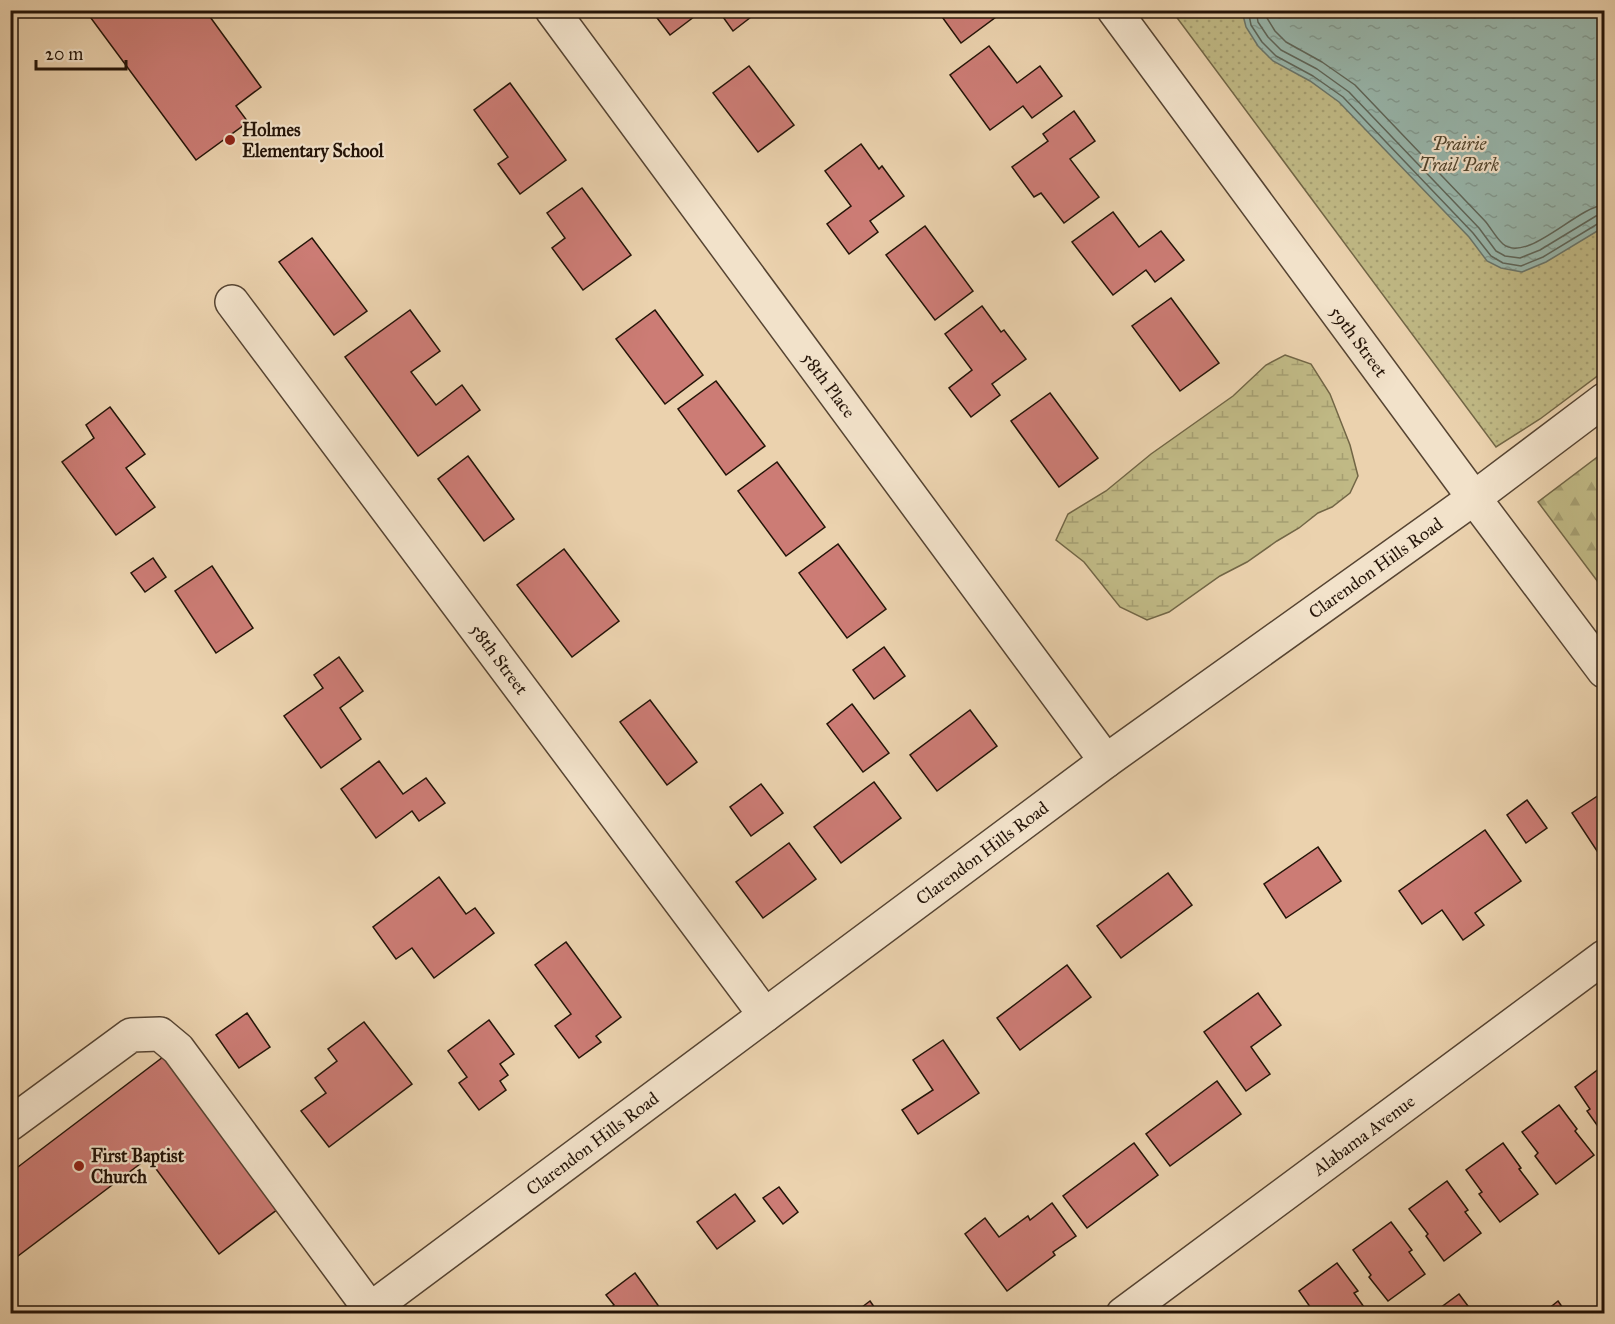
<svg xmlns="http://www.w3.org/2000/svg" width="1615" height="1324" font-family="'IM FELL Great Primer',serif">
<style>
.green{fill:url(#green-dots);stroke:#726646;stroke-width:1.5}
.forest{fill:url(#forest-firs);stroke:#726646;stroke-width:1.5}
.wetland{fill:url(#wetland-marsh);stroke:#726646;stroke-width:1.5}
.water{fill:url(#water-ripples);stroke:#6a766b;stroke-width:1.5}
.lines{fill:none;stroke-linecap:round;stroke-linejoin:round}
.shore{stroke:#5e665a;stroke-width:1.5}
.building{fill:#cc7c75;stroke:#241408;stroke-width:1.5}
.minor-casing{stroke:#564432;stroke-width:36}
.minor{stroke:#f2e2ca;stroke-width:33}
.poi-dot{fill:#8f2418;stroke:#f2e2ca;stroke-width:2}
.labels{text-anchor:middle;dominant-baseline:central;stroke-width:4.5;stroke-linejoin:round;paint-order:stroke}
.poi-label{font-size:18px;font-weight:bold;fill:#241408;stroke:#f2e2ca;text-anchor:start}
.park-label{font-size:18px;font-style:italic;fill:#53462e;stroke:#f2e2ca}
.street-label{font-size:18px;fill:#241408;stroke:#f2e2ca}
</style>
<defs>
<pattern id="green-dots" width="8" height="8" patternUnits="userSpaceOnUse" patternTransform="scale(1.5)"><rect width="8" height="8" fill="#c0b985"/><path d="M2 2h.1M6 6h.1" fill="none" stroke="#a59e71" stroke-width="1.8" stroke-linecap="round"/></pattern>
<pattern id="forest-firs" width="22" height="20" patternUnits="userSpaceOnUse" patternTransform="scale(1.5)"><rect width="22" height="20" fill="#c0b985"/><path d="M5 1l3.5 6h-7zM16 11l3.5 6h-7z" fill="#a59e71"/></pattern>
<pattern id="wetland-marsh" width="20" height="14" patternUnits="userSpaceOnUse" patternTransform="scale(1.5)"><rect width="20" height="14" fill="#c0b985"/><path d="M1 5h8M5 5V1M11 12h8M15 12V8" fill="none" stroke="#a59e71"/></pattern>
<pattern id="water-ripples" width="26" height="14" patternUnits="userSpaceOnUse" patternTransform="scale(1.5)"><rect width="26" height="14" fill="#98b7ad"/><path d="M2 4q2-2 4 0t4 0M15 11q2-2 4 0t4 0" fill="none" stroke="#839c93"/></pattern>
</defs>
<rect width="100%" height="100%" fill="#ebd2ae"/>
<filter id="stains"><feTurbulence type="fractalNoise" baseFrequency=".00333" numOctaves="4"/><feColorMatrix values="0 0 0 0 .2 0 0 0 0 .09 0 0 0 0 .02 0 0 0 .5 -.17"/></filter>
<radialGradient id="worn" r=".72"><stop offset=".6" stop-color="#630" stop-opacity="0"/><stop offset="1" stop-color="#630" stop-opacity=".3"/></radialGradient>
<path class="green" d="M1172,11H1604V371L1540,419L1496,447Z"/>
<path class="forest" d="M1604,452V590L1538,502Z"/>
<path class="wetland" d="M1285,355L1311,364L1330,394L1350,445L1358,476L1350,493L1332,507L1318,513L1299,528L1277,541L1247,562L1220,576L1169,612L1147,620L1120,607L1084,562L1056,540L1068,514L1106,491L1151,454L1233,396L1266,365Z"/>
<path class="water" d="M1242,11H1604V227L1546,262L1522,272L1501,268L1487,261L1469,237L1339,102L1310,81L1273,61L1258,46L1246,27Z"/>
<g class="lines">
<g class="shore">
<path d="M1248,10L1251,25L1262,42L1276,56L1313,76L1343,97L1473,233L1491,256L1503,263L1521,266L1543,257L1599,223L1604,222"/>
<path d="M1256,10L1258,22L1268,37L1281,50L1317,69L1349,92L1479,228L1496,251L1505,256L1520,258L1540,250L1596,216L1604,215"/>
<path d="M1265,10L1267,18L1275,31L1286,42L1322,62L1355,85L1485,221C1491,228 1496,238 1503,244C1527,264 1577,207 1604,205"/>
</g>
</g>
<g class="building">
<path d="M85,10H205L261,87L236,106L248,122L196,160Z"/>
<path d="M651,10H703L670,35Z"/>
<path d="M718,10H760L733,31Z"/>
<path d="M937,10H997L1000,14L961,43Z"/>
<path d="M989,46L1017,83L1040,66L1062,96L1032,118L1023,106L990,130L950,75Z"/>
<path d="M749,66L794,125L758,152L713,93Z"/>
<path d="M510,83L566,160L520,194L498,164L508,157L474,110Z"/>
<path d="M1074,111L1095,141L1070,159L1099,197L1064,223L1041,193L1034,197L1012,167L1048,141L1043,134Z"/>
<path d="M861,144L879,169L882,166L904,196L870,221L878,232L849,254L827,224L851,206L825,171Z"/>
<path d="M582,188L631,255L583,290L552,248L565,238L547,213Z"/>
<path d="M1113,212L1139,247L1161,231L1184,260L1155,282L1146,270L1113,295L1072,242Z"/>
<path d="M925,226L973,291L935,320L886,255Z"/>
<path d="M312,238L367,311L334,335L279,262Z"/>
<path d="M1171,298L1219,363L1180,391L1132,326Z"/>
<path d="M982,306L1001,332L1004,330L1026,359L992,384L1000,395L971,417L949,388L972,370L945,334Z"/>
<path d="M410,310L440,351L411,372L436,405L462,385L480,410L418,456L345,357Z"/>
<path d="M655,310L703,375L665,404L616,339Z"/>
<path d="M716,381L765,446L726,475L678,409Z"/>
<path d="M1050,393L1098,458L1059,487L1011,421Z"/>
<path d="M110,407L145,454L126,468L155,507L116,535L62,462L94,438L86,425Z"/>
<path d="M468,456L514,519L484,541L438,479Z"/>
<path d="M777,462L825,527L786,556L738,491Z"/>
<path d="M838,544L886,609L847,638L799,573Z"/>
<path d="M564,549L619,621L572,657L517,585Z"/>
<path d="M153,558L166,577L145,592L131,573Z"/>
<path d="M212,566L253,628L216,653L175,591Z"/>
<path d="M884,647L905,676L874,699L853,670Z"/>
<path d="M339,657L363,691L340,708L361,739L321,768L284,716L323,688L314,675Z"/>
<path d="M650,700L697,762L667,785L620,722Z"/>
<path d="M852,704L889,753L863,772L827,724Z"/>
<path d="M970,710L997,746L937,791L910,755Z"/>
<path d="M379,761L403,794L426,778L445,803L419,821L412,811L376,838L341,789Z"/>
<path d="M874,782L901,818L841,863L814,827Z"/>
<path d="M761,784L783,813L751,836L730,807Z"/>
<path d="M1599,795L1604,803V846L1597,851L1572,813Z"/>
<path d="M1527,800L1547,828L1526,843L1507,815Z"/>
<path d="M1485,830L1521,881L1475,913L1484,925L1463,940L1442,910L1422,924L1399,891Z"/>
<path d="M789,843L816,879L763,918L736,882Z"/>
<path d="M1318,847L1341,881L1286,918L1264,884Z"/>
<path d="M1168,873L1192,905L1121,958L1097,926Z"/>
<path d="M439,877L466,914L475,908L494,933L434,978L412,948L396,959L373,927Z"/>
<path d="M566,942L621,1017L596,1036L601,1042L579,1058L555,1026L571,1014L535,965Z"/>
<path d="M1067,965L1091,997L1020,1050L997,1018Z"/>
<path d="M1258,993L1281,1025L1251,1047L1270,1074L1246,1091L1204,1032Z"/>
<path d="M247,1013L270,1047L239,1068L216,1035Z"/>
<path d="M489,1020L514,1054L500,1064L508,1075L500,1081L506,1090L479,1110L459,1083L467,1077L448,1051Z"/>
<path d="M364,1022L412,1084L329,1147L301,1111L326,1093L315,1078L337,1061L328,1049Z"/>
<path d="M943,1040L979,1093L918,1134L902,1110L933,1090L913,1060Z"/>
<path d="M163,1057L278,1209L219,1254L148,1158L10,1262V1173Z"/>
<path d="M1604,1065V1135L1587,1111L1590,1109L1575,1087Z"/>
<path d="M1217,1081L1241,1114L1170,1166L1146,1134Z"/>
<path d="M1559,1105L1577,1129L1575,1131L1594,1155L1556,1184L1535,1156L1538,1153L1522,1132Z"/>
<path d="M1134,1143L1158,1175L1087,1228L1063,1196Z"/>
<path d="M1503,1143L1521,1168L1519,1169L1538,1194L1500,1222L1479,1194L1482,1192L1466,1170Z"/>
<path d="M1447,1181L1468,1210L1465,1212L1481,1233L1444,1261L1426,1236L1428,1234L1409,1209Z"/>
<path d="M779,1187L798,1212L783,1224L763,1198Z"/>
<path d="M1604,1188V1202L1598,1192Z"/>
<path d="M735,1194L755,1221L717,1249L697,1222Z"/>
<path d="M1052,1203L1076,1236L1053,1252L1055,1255L1007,1291L965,1234L985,1218L999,1237L1028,1216L1030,1220Z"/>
<path d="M1391,1222L1412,1250L1409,1252L1425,1274L1388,1301L1369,1277L1371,1275L1353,1250Z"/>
<path d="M1337,1263L1358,1291L1354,1293L1369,1314H1315L1299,1291Z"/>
<path d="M635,1273L660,1308L652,1314H603L614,1305L606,1295Z"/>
<path d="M1459,1294L1474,1314H1438L1436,1311Z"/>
<path d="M870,1301L879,1314H853Z"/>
<path d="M1558,1301L1567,1314H1542Z"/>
</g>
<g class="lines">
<defs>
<g id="minor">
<path id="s1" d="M552,10L1106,761"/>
<path id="s2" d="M1114,10L1474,498L1604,671"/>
<path id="s3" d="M232,302L765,1015"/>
<path d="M10,1124L131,1035L160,1034L178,1049L370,1309"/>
<path id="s4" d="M364,1314L1106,761L1474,498L1604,400"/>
<path id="s5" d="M1123,1314L1604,957"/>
</g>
</defs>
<use href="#minor" class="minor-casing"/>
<use href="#minor" class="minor"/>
</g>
<g class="poi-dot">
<circle cx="230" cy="140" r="6"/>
<circle cx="79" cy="1166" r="6"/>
</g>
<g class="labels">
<g class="poi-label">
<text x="242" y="130">Holmes<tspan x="242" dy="21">Elementary School</tspan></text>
<text x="91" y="1156">First Baptist<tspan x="91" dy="21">Church</tspan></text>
</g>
<g class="park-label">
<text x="1459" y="144">Prairie<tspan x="1459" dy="21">Trail Park</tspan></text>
</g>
<g class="street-label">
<text stroke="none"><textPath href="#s2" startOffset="412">59th Street</textPath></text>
<text stroke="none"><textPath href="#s1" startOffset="466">58th Place</textPath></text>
<text stroke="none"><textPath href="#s4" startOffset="1257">Clarendon Hills Road</textPath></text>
<text stroke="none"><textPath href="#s3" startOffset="446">58th Street</textPath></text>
<text stroke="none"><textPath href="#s4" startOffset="771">Clarendon Hills Road</textPath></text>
<text stroke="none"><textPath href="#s5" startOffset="300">Alabama Avenue</textPath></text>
<text stroke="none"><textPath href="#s4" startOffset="285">Clarendon Hills Road</textPath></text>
</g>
</g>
<rect width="1615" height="1324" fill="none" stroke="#ebd2ae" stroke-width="36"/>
<rect x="12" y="12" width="1591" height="1300" fill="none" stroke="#241408" stroke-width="3"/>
<rect x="18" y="18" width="1579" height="1288" fill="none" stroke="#241408" stroke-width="1.5"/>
<path d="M36 60v9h90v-9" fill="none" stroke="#241408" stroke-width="3"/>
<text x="45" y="60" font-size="18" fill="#241408" stroke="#f2e2ca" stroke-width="4.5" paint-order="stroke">20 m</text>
<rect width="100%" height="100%" filter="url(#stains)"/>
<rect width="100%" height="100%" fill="url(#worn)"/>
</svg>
